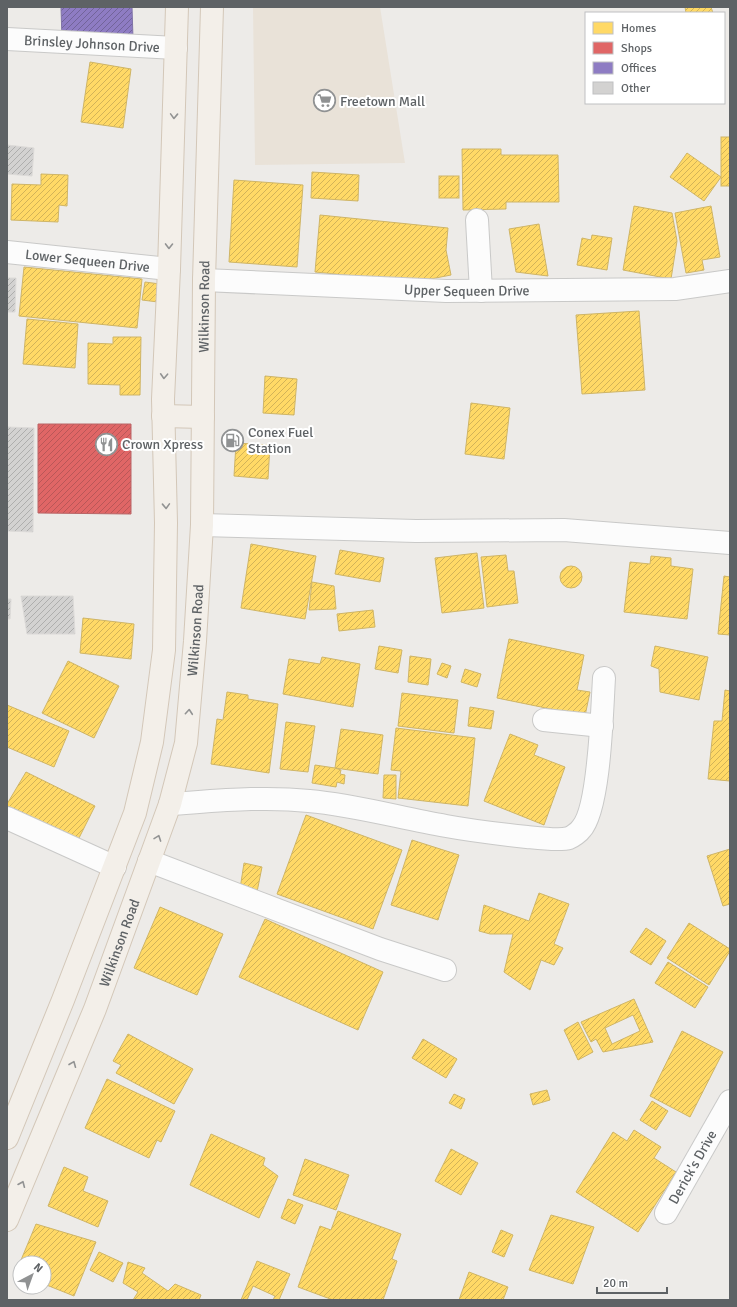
<svg xmlns="http://www.w3.org/2000/svg" width="737" height="1307" font-family="Signika,sans-serif">
<style>
.commercial{fill:#e9e2d8}
.homes{fill:url(#homes-hatch);stroke:#cfb566;fill-rule:evenodd}
.shops{fill:url(#shops-hatch);stroke:#b96566}
.offices{fill:url(#offices-hatch);stroke:#8074a7}
.building{fill:url(#building-hatch);stroke:#dcdad8}
.lines{fill:none;stroke-linecap:round;stroke-linejoin:round}
.minor-casing{stroke:#c9c9c8;stroke-width:24}
.major-casing{stroke:#d3c7b8;stroke-width:24}
.minor{stroke:#fcfcfc;stroke-width:22}
.major{stroke:#f3efe9;stroke-width:22}
.oneway{stroke:#929393}
.labels{text-anchor:middle;dominant-baseline:central;stroke-width:4;stroke-linejoin:round;paint-order:stroke}
.street-label{font-size:14px;fill:#5e6265;stroke:#fff}
.poi-label{font-size:14px;fill:#5e6265;stroke:#fff;text-anchor:start}
</style>
<defs>
<pattern id="homes-hatch" width="6" height="6" patternUnits="userSpaceOnUse"><rect width="6" height="6" fill="#ffd966"/><path d="M-1 1l2-2M0 6l6-6M5 7l2-2" fill="none" stroke="#d2b358"/></pattern>
<pattern id="shops-hatch" width="6" height="6" patternUnits="userSpaceOnUse"><rect width="6" height="6" fill="#e06666"/><path d="M-1 1l2-2M0 6l6-6M5 7l2-2" fill="none" stroke="#b95758"/></pattern>
<pattern id="offices-hatch" width="6" height="6" patternUnits="userSpaceOnUse"><rect width="6" height="6" fill="#8e7cc3"/><path d="M-1 1l2-2M0 6l6-6M5 7l2-2" fill="none" stroke="#72649a"/></pattern>
<pattern id="building-hatch" width="6" height="6" patternUnits="userSpaceOnUse"><rect width="6" height="6" fill="#d3d2d1"/><path d="M-1 1l2-2M0 6l6-6M5 7l2-2" fill="none" stroke="#aeaead"/></pattern>
</defs>
<rect width="100%" height="100%" fill="#edebe8"/>
<path class="commercial" d="M253,7H380L405,163L255,165Z"/>
<g class="homes">
<path d="M685,7H711L713,13H686Z"/>
<path d="M90,62L131,69L123,128L81,122Z"/>
<rect x="721" y="137" width="9" height="49"/>
<path d="M462,149H501V155H558L559,202H506V209L463,210Z"/>
<path d="M687,153L721,177L704,201L670,177Z"/>
<path d="M312,172L359,175L358,201L311,198Z"/>
<path d="M41,174L68,175L67,206L59,205L58,222L11,220L12,184L41,185Z"/>
<rect x="439" y="176" width="20" height="22"/>
<path d="M234,180L303,185L297,267L229,262Z"/>
<path d="M634,206L672,213L677,241L671,279L623,270Z"/>
<path d="M711,206L720,257L702,260L704,270L686,273L675,213Z"/>
<path d="M320,215L448,228L446,250L451,275L415,282L315,272Z"/>
<path d="M539,224L548,276L516,272L509,229Z"/>
<path d="M592,235L612,238L607,270L577,265L582,238L591,240Z"/>
<path d="M24,267L142,279L137,328L19,316Z"/>
<path d="M145,282L160,284L158,302L142,300Z"/>
<path d="M639,311L645,390L582,394L576,315Z"/>
<path d="M27,319L78,324L75,368L23,364Z"/>
<path d="M113,337H141L140,395H120V385L88,384V343L113,344Z"/>
<path d="M265,376L297,379L294,415L263,413Z"/>
<path d="M471,403L510,408L504,459L465,454Z"/>
<path d="M236,443L270,445L268,479L234,476Z"/>
<path d="M251,544L316,556L305,619L241,608Z"/>
<path d="M340,550L384,558L380,582L335,574Z"/>
<path d="M477,553L484,608L442,613L435,558Z"/>
<path d="M506,555L508,571H514L518,603L487,607L481,557Z"/>
<path d="M651,556L671,558V566L693,569L687,619L624,612L630,562L650,564Z"/>
<circle cx="571" cy="577" r="11"/>
<path d="M724,576L730,577V635L718,634Z"/>
<path d="M312,582L334,586L336,609L309,610Z"/>
<path d="M373,610L375,627L339,631L337,614Z"/>
<path d="M83,618L134,624L131,659L80,653Z"/>
<path d="M509,639L584,655L577,690L590,692L585,716L497,698Z"/>
<path d="M379,646L402,650L398,673L375,669Z"/>
<path d="M655,646L708,657L699,700L660,692L659,669L651,666Z"/>
<path d="M410,656L431,659L428,685L408,682Z"/>
<path d="M322,657L360,664L353,707L283,694L289,659L320,664Z"/>
<path d="M68,661L119,686L94,738L42,713Z"/>
<path d="M442,663L451,666L447,678L437,674Z"/>
<path d="M465,669L481,674L477,687L461,682Z"/>
<path d="M725,690L730,691V781L708,779L714,721H722Z"/>
<path d="M227,692L248,695V699L278,704L269,773L211,764L217,719L223,720Z"/>
<path d="M402,693L458,700L454,733L398,726Z"/>
<path d="M7,705L69,731L54,767L7,747Z"/>
<path d="M470,707L494,711L491,729L468,726Z"/>
<path d="M286,722L315,726L308,772L280,769Z"/>
<path d="M396,728L475,738L468,806L398,798L401,771L391,770Z"/>
<path d="M341,729L383,735L378,774L335,768Z"/>
<path d="M510,734L538,745L534,755L565,767L544,825L484,801Z"/>
<path d="M315,765L335,768L341,770L340,774L345,775L344,784L337,782L336,787L312,783Z"/>
<path d="M26,772L95,806L78,840L7,808V804Z"/>
<path d="M384,775H396V799L383,798Z"/>
<path d="M306,815L402,850L373,929L277,894Z"/>
<path d="M412,840L459,855L438,920L391,905Z"/>
<path d="M730,849V904L723,906L707,856Z"/>
<path d="M244,863L262,867L257,892L240,889Z"/>
<path d="M539,893L569,904L554,944L563,948L554,965L541,960L530,990L504,972L513,934H490L479,931L484,905L529,921Z"/>
<path d="M160,907L223,934L197,995L134,968Z"/>
<path d="M265,919L383,972L358,1030L239,977Z"/>
<path d="M689,923L730,949V951L709,985L667,958Z"/>
<path d="M646,928L666,941L651,965L630,952Z"/>
<path d="M668,962L708,987L695,1008L655,983Z"/>
<path d="M634,999L653,1042L603,1052L596,1039L591,1042L581,1022ZM633,1015L640,1031L612,1044L605,1028Z"/>
<path d="M578,1022L593,1052L578,1060L564,1030Z"/>
<path d="M682,1031L723,1052L690,1117L650,1096Z"/>
<path d="M128,1034L193,1069L174,1104L116,1073L121,1065L113,1061Z"/>
<path d="M423,1039L457,1059L446,1078L412,1058Z"/>
<path d="M107,1079L175,1111L161,1142L157,1140L149,1158L85,1128Z"/>
<path d="M547,1090L550,1100L533,1105L530,1094Z"/>
<path d="M454,1094L465,1099L461,1109L449,1103Z"/>
<path d="M652,1101L668,1111L656,1130L640,1120Z"/>
<path d="M634,1130L661,1147L654,1158L676,1172L638,1232L576,1192L613,1132L627,1141Z"/>
<path d="M211,1134L265,1158L263,1165L278,1176L259,1218L190,1185Z"/>
<path d="M451,1149L478,1163L461,1195L435,1181Z"/>
<path d="M305,1159L349,1175L336,1210L293,1195Z"/>
<path d="M64,1167L88,1177L83,1191L108,1201L98,1227L48,1206Z"/>
<path d="M288,1199L303,1205L295,1224L281,1218Z"/>
<path d="M338,1211L401,1234L392,1259L397,1261L383,1300H333L298,1287L320,1226L331,1230Z"/>
<path d="M551,1215L594,1227L573,1284L529,1270Z"/>
<path d="M36,1224L96,1242L74,1296L44,1284V1263H20V1274L16,1272Z"/>
<path d="M501,1230L513,1235L504,1257L492,1252Z"/>
<path d="M99,1252L123,1263L113,1282L90,1270Z"/>
<path d="M257,1261L290,1274L279,1300H273L275,1296L253,1286L247,1300H241Z"/>
<path d="M128,1262L145,1268L142,1273L168,1291L175,1284L201,1295L199,1300H133L138,1292L123,1283Z"/>
<path d="M469,1272L508,1287L503,1300H459Z"/>
</g>
<path class="shops" d="M38,424H131V514L38,513Z"/>
<path class="offices" d="M61,7H132L133,39L62,40Z"/>
<g class="building">
<path d="M7,145L34,148L32,176L7,174Z"/>
<path d="M7,278H16L15,312H7Z"/>
<path d="M7,427L34,428L33,532L7,531Z"/>
<path d="M21,596H73L75,634H27Z"/>
<path d="M7,599H11L10,619H7Z"/>
</g>
<g class="lines">
<defs>
<g id="minor">
<path id="s1" d="M7,39L176,48"/>
<path d="M477,220L481,291"/>
<path id="s2" d="M7,252L169,269"/>
<path id="s3" d="M204,280L446,291L675,289L730,281"/>
<path d="M202,525L416,531L564,530L730,543"/>
<path d="M544,720L602,726"/>
<path d="M170,804C216,801 263,796 309,801C355,805 400,818 446,826C473,831 499,834 527,837C537,838 560,841 569,838C572,837 579,832 581,829C600,809 602,708 604,678"/>
<path d="M7,818L115,867"/>
<path d="M149,861L380,949L445,970"/>
<path id="s4" d="M666,1213L730,1101"/>
</g>
<g id="major">
<path d="M163,416L203,417"/>
<path d="M7,1138L63,1000L135,813L152,742L164,650L166,523L163,399L169,269L177,7"/>
<path id="s5" d="M7,1220L95,1009L170,804L186,743L195,641L202,525L204,280L212,7"/>
</g>
</defs>
<use href="#minor" class="minor-casing"/>
<use href="#major" class="major-casing"/>
<use href="#minor" class="minor"/>
<use href="#major" class="major"/>
</g>
<defs><path id="oneway-chevron" d="M-2-3.5L2.5 0L-2 3.5" fill="none" stroke-width="1.6" stroke-linecap="round" stroke-linejoin="round"/></defs>
<g class="oneway">
<use href="#oneway-chevron" transform="translate(174 116) rotate(92)"/>
<use href="#oneway-chevron" transform="translate(169 246) rotate(91)"/>
<use href="#oneway-chevron" transform="translate(164 376) rotate(93)"/>
<use href="#oneway-chevron" transform="translate(166 506) rotate(88)"/>
<use href="#oneway-chevron" transform="translate(189 712) rotate(-85)"/>
<use href="#oneway-chevron" transform="translate(158 838) rotate(-70)"/>
<use href="#oneway-chevron" transform="translate(73 1064) rotate(-68)"/>
<use href="#oneway-chevron" transform="translate(22 1184) rotate(-67)"/>
</g>
<defs>
<symbol id="supermarket-ring" viewBox="-11 -11 22 22"><circle r="9.5" fill="#fff" stroke="#909293" stroke-width="1.5"/><path d="M-6-5.5h2.5l.6 2H6L4.5 2H-2.5L-4.4-4H-6ZM-1.5 3.2a1.3 1.3 0 1 0 .1 0ZM3 3.2a1.3 1.3 0 1 0 .1 0Z" fill="#909293"/></symbol>
<symbol id="fuel-ring" viewBox="-11 -11 22 22"><circle r="9.5" fill="#fff" stroke="#909293" stroke-width="1.5"/><path d="M-5.5-6h7V0h2V4h1.3V-2.5L3-4.5l.8-.8L6-3V5H2.5V1h-1V6h-7ZM-4.2-4.7v3.2H.2V-4.7Z" fill="#909293"/></symbol>
<symbol id="restaurant-ring" viewBox="-11 -11 22 22"><circle r="9.5" fill="#fff" stroke="#909293" stroke-width="1.5"/><path d="M-5-6h1v4h1v-4h1v4h1v-4h1v5L-1.5 .5V6h-2V.5L-5-1ZM5-6V6H3V1.5H1.5Q1.5-4 5-6Z" fill="#909293"/></symbol>
</defs>
<g fill-rule="evenodd">
<use href="#supermarket-ring" x="312" y="88" width="25" height="25"/>
<use href="#fuel-ring" x="220" y="428" width="25" height="25"/>
<use href="#restaurant-ring" x="94" y="432" width="25" height="25"/>
</g>
<g class="labels">
<g class="street-label">
<text stroke="none"><textPath href="#s1" startOffset="85">Brinsley Johnson Drive</textPath></text>
<text stroke="none"><textPath href="#s2" startOffset="81">Lower Sequeen Drive</textPath></text>
<text stroke="none"><textPath href="#s3" startOffset="263">Upper Sequeen Drive</textPath></text>
<text stroke="none"><textPath href="#s5" startOffset="947">Wilkinson Road</textPath></text>
<text stroke="none"><textPath href="#s5" startOffset="623">Wilkinson Road</textPath></text>
<text stroke="none"><textPath href="#s5" startOffset="299">Wilkinson Road</textPath></text>
<text stroke="none"><textPath href="#s4" startOffset="53">Derick's Drive</textPath></text>
</g>
<g class="poi-label">
<text x="340" y="101">Freetown Mall</text>
<text x="248" y="432">Conex Fuel<tspan x="248" dy="16">Station</tspan></text>
<text x="122" y="444">Crown Xpress</text>
</g>
</g>
<rect width="737" height="1307" fill="none" stroke="#5e6265" stroke-width="16"/>
<rect x="585" y="12" width="140" height="92" fill="#ffffff" stroke="#bfc0c1"/>
<rect x="593" y="22" width="20" height="12" fill="#ffd966" stroke="#bfc0c1"/>
<text x="621" y="32" font-size="12" fill="#5e6265">Homes</text>
<rect x="593" y="42" width="20" height="12" fill="#e06666" stroke="#bfc0c1"/>
<text x="621" y="52" font-size="12" fill="#5e6265">Shops</text>
<rect x="593" y="62" width="20" height="12" fill="#8e7cc3" stroke="#bfc0c1"/>
<text x="621" y="72" font-size="12" fill="#5e6265">Offices</text>
<rect x="593" y="82" width="20" height="12" fill="#d3d2d1" stroke="#bfc0c1"/>
<text x="621" y="92" font-size="12" fill="#5e6265">Other</text>
<g transform="translate(32 1275) rotate(41)"><circle r="19" fill="#ffffff" stroke="#bfc0c1"/>
<path d="M0-3L7 15L0 10L-7 15Z" fill="#909293"/>
<text y="-6" font-size="11" font-weight="bold" text-anchor="middle" fill="#5e6265">N</text>
</g>
<path d="M597 1287v6h70v-6" fill="none" stroke="#5e6265" stroke-width="2"/>
<text x="603" y="1287" font-size="12" fill="#5e6265" stroke="#ffffff" stroke-width="3" paint-order="stroke">20 m</text>
</svg>
